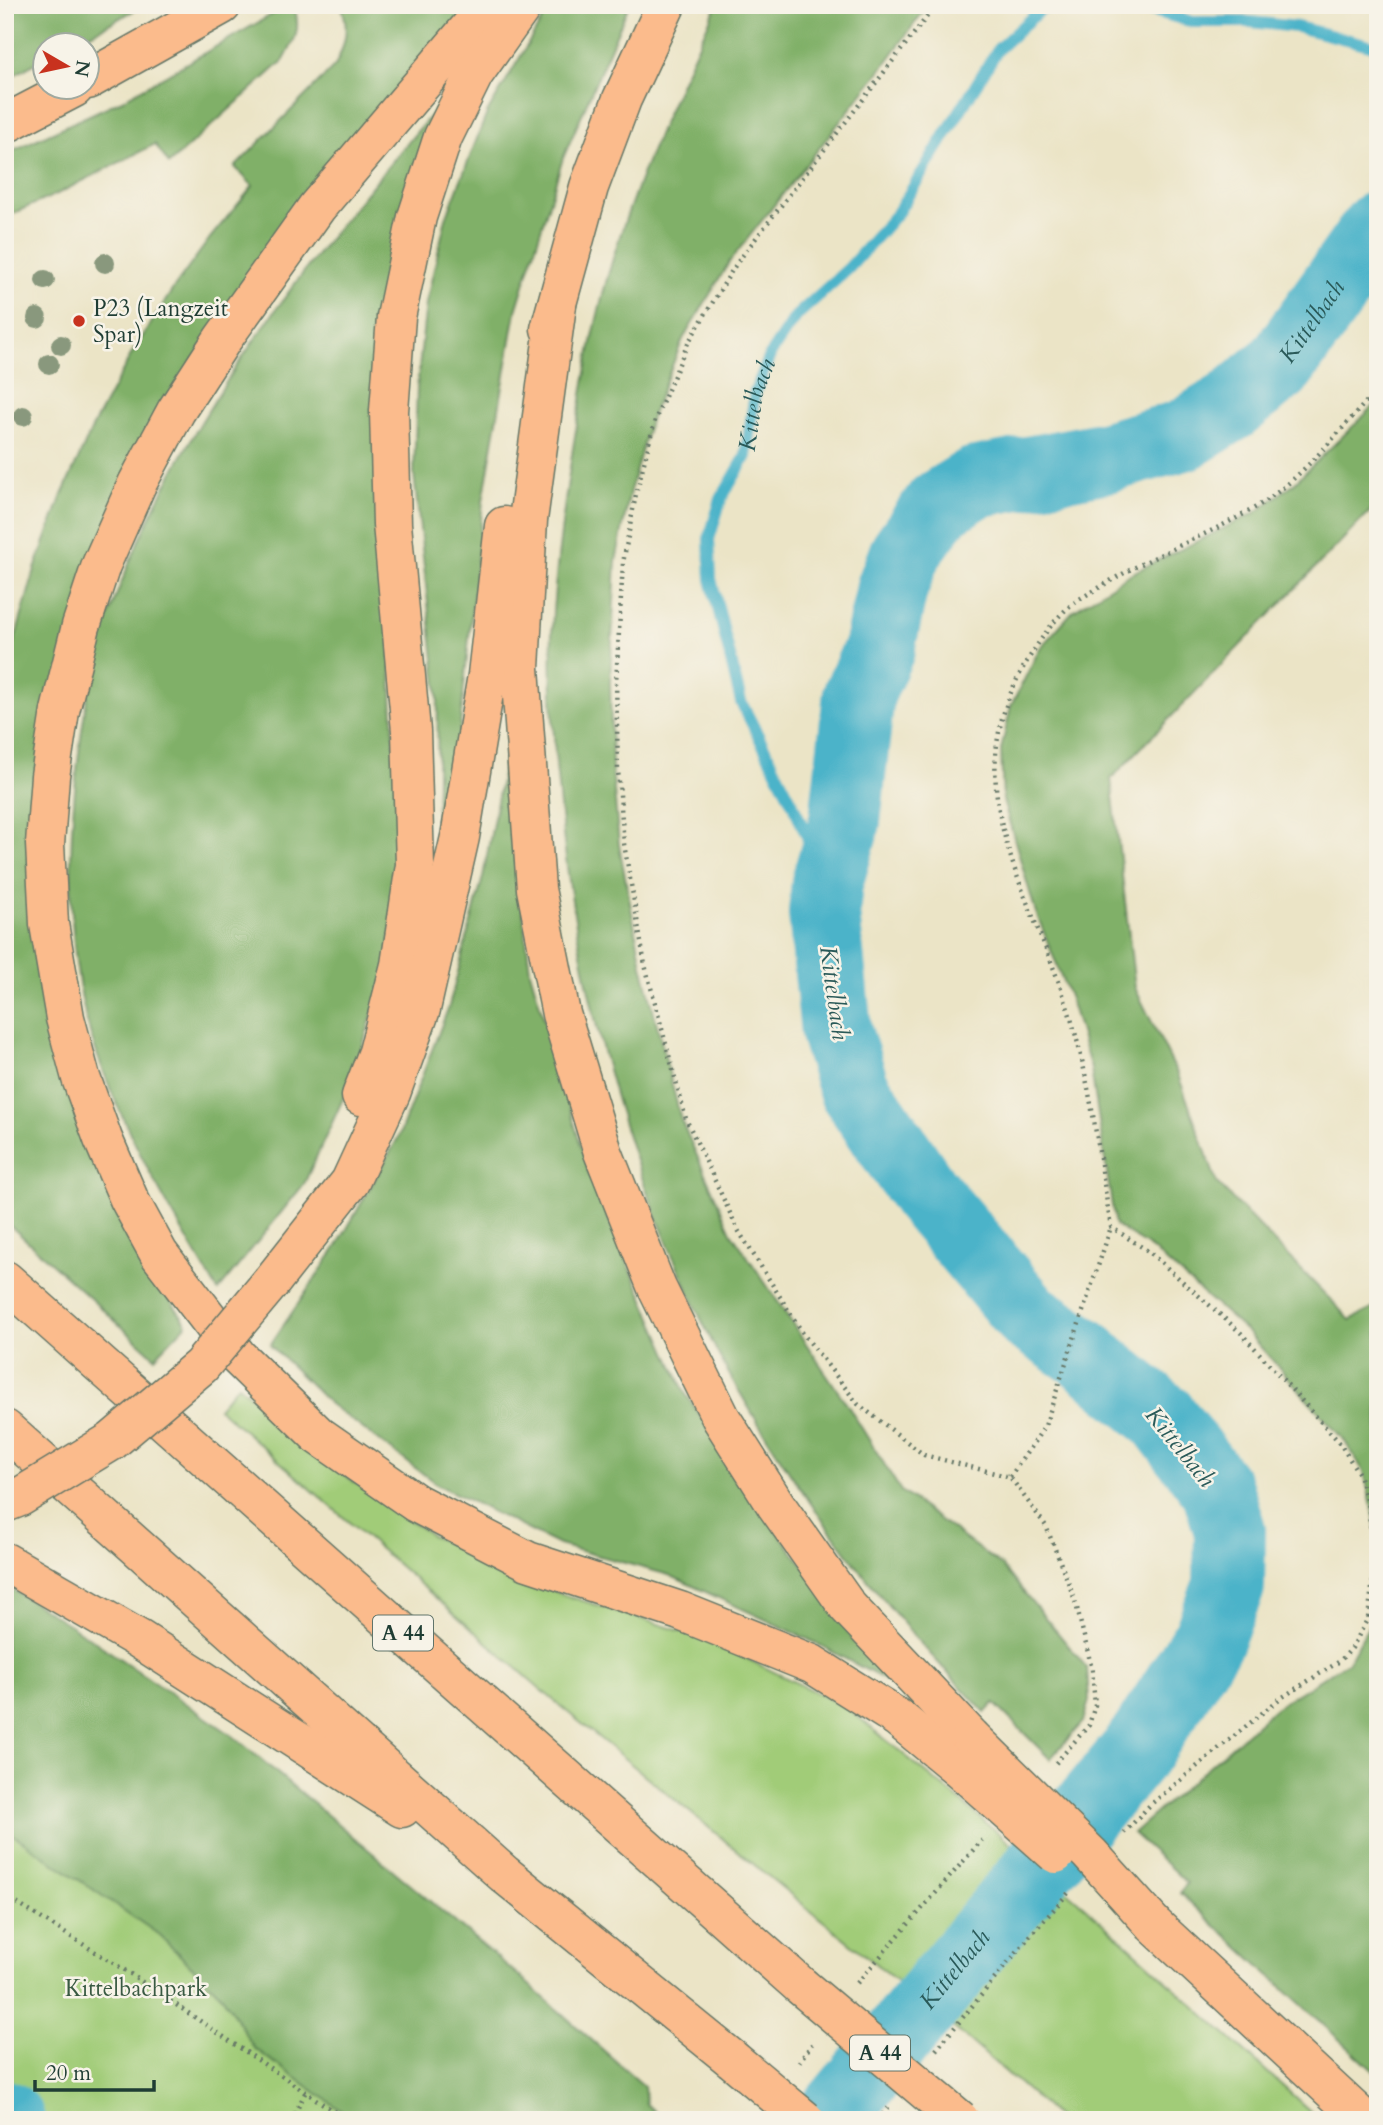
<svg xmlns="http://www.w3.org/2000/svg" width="1383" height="2125" font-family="Cardo,serif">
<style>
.green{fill:#a1cc78;stroke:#608456;stroke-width:2}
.forest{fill:#80b068;stroke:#50764e;stroke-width:2}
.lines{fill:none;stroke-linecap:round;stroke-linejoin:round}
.stream{stroke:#4bb3c9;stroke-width:12}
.river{stroke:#4bb3c9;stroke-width:72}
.highway-casing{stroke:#667767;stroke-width:41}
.path{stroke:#667767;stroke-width:4.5;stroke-dasharray:2 5;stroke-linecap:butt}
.highway{stroke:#fbbb8c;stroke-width:38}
.highway-bridge-casing{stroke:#667767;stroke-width:41;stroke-linecap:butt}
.highway-bridge{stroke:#fbbb8c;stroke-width:38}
.tree{fill:#89987d}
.poi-dot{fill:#c8321e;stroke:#f7f3e8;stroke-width:2.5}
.labels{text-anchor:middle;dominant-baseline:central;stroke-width:5;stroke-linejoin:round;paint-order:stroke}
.shield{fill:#f7f3e8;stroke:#60746a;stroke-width:2}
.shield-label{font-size:21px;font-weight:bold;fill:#1f3d34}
.poi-label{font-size:23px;fill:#1f3d34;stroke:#f7f3e8;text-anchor:start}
.park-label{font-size:23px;fill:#395a42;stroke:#f7f3e8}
.water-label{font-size:24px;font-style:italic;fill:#2a5a59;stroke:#f7f3e8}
</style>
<rect width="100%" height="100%" fill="#f7f3e8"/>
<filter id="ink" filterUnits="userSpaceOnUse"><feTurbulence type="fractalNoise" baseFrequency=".0143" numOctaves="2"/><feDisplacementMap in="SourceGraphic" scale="14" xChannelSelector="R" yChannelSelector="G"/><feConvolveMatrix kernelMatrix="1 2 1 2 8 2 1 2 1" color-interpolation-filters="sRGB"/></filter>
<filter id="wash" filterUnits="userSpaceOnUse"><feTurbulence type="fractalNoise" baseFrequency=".00686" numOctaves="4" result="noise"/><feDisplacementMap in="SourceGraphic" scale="28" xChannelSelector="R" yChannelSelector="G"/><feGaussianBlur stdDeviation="1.57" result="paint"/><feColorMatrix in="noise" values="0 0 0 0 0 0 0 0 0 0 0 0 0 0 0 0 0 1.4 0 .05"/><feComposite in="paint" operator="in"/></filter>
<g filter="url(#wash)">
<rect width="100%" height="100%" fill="#ebe4c6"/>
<g class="green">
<path d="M238,1385L331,1466L434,1537L561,1594L706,1639L846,1707L963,1803L1092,1913L1320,2120H1061L970,2041L559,1705L218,1408Z"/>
<path d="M5,1744L536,2120H5Z"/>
</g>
<g class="forest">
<path d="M5,5H144L70,45L46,46L45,58L5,80Z"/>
<path d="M289,5H294C301,30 296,38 284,60L169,164L155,144L57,194L5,217V154L122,100Z"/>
<path d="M341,5H474L192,361L36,768L100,1170L131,1244L187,1324L155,1357L5,1221V679L12,650L35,569L62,495L95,422L132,353L173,289L210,238L253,186L235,167L335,66C345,45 350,28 341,5Z"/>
<path d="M551,5H629L563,158L516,311L483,501L457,755L436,856L438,696L414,474L417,388L426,303L446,218L487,113Z"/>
<path d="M717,5H928L880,71L730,261L683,339L651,417L630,491L616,561L610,682L612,768L619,845L642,965L681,1120L731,1232L848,1406L901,1491L1003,1567L1087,1668L1089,1700L1083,1722L1050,1759L994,1703L985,1713C960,1686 934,1659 910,1631C843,1554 784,1469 733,1381C708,1338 689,1292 669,1247C609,1104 575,960 560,806C553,742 549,676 553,611C558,546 567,482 578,418C586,369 595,320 609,272C635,180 676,92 717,5Z"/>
<path d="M452,90L418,180L390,641L399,866L387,967L353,1077L304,1184L218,1291C171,1213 123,1132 94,1045C72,979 69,899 72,831C75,779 81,727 91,677C101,631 119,586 138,543C213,374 333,231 452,90Z"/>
<path d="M1378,402V503L1111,779L1135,988L1178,1075L1217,1183L1350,1320L1378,1306V1555L1374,1516L1364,1472L1344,1440L1247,1332L1152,1249L1115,1225L1091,1069L1070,999L1035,910L1003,800L1001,750L1011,706L1040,648L1073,611L1128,575L1255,513L1293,484Z"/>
<path d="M505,758L530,971L589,1174L685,1393L788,1546L902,1689L814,1642L669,1575L559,1545L438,1485L330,1404L270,1345L336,1248L398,1138L449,1006L483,877Z"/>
<path d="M5,1585L75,1628L233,1736L518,1975L644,2086L646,2104L664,2120H355L254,2048L223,1997L158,1934L5,1829Z"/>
<path d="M1378,1590V2075L1180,1893L1187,1883L1133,1833L1275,1708L1349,1661L1371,1622Z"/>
</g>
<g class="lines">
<g class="stream">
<path d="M1132,5L1193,22H1251L1297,27L1378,47"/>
<path id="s1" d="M827,883L793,804L741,702L711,579L709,539L721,499L746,456L755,392L771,353L795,317L849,268L898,212L998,49L1041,9L1057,5"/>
</g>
<g class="river">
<path d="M5,2116L9,2120"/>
<path id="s2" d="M829,2120L1141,1745L1208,1639L1229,1586L1230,1531L1217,1489L1162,1417L1082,1352L1028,1316L924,1192L854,1089L836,1032L824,913L827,883L845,821L859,694L879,649L892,588L905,553L939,505L976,482L1107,457L1184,435L1231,406L1280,366L1378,227"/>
</g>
</g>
</g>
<g filter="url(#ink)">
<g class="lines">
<defs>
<g id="highway">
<path d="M489,5L317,207L222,340L176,411L137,484L101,565L81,626L60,711L50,776L45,844L49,924L65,1018L81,1078L103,1139L129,1199L159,1254L238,1357L318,1435L416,1503L528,1561L680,1611L812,1664L898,1718L959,1768"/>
<path d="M88,80L222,5"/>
<path d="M5,124L74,88"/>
<path d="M557,305L528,520L520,668L536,889L561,1014L603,1152L657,1288L721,1418L776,1505L848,1607L971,1737"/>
<path d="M550,329L589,187L622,99L666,5"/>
<path d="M361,1096L378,1052L400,965L415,865L411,731L392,524L389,411L396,317L417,217L443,137L474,74L523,5"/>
<path d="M5,1280L801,1986"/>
<path d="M272,1281L350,1182L391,1093L421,1009L460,837L487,675L504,526"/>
<path d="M5,1429L504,1874L732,2059"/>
<path d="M5,1562L139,1639L402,1808"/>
<path d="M1154,1925L1364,2120"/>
</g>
</defs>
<use href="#highway" class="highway-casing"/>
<g class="path">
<path d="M936,5L736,264L688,343L655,420L636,494L623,563L616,682L618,770L624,844L645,965L686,1119L738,1230L804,1335L858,1404L924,1455L1010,1477L1046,1526L1075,1600L1092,1669L1095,1705L1089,1725L1054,1765"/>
<path d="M1010,1477L1045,1426L1111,1227"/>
<path d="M1124,1833L1150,1805L1278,1700L1340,1661L1352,1648L1368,1618L1374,1572L1369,1510L1359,1474L1339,1442L1241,1333L1148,1251L1111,1227C1098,1151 1090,1073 1065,1000C1027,886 956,788 1023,668C1036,646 1051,622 1071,605C1080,598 1092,592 1102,586C1150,556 1204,537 1253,509C1302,480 1339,430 1378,389"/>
<path d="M5,1896L123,1969L347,2120"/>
<path d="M857,1983L982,1840"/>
<path d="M936,2050L1030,1936L1070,1891"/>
<path d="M799,2062L812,2044"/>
<path d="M292,2120L306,2091"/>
<path d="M878,2120L888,2108"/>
</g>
<use href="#highway" class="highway"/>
<defs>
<g id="highway-bridge">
<path d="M5,1503L20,1497L112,1441L201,1366L272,1281"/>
<path d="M971,1737L1090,1854L1154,1925"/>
<path d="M959,1768L1056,1854"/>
<path d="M801,1986L960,2120"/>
<path d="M732,2059L805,2120"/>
</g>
</defs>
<use href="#highway-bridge" class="highway-bridge-casing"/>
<use href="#highway-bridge" class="highway-bridge"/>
</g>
<g class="tree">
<circle cx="105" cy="263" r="10"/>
<circle cx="45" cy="280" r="10"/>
<circle cx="37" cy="318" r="10"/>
<circle cx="61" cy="345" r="10"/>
<circle cx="49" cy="364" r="10"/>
<circle cx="23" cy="416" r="10"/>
</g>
</g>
<circle class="poi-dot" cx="79" cy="321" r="7"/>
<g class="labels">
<g class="shield">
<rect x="373" y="1615.5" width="60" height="35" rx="5"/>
<rect x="850" y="2035.5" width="60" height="35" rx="5"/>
</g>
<g class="shield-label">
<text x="403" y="1633">A 44</text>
<text x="880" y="2053">A 44</text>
</g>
<g class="poi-label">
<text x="93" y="308">P23 (Langzeit<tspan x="93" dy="26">Spar)</tspan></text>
</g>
<g class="park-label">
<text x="136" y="1988">Kittelbachpark</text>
</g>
<g class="water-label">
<text stroke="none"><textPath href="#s2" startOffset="2354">Kittelbach</textPath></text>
<text stroke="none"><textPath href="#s1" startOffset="511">Kittelbach</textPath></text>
<text transform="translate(834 993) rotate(82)">Kittelbach</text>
<text transform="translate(1180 1447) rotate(51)">Kittelbach</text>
<text stroke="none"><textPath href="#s2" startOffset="196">Kittelbach</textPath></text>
</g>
</g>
<rect width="1383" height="2125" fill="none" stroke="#f7f3e8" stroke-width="28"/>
<g transform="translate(66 66) rotate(99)"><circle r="33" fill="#f7f3e8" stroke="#a1aaa0" stroke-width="2"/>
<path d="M0-5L12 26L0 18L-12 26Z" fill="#c8321e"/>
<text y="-10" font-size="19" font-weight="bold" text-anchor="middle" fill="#1f3d34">N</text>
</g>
<path d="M35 2080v10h119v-10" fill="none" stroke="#1f3d34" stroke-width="3.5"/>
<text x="46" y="2080" font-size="21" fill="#1f3d34" stroke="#f7f3e8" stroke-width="5" paint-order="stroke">20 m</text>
</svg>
